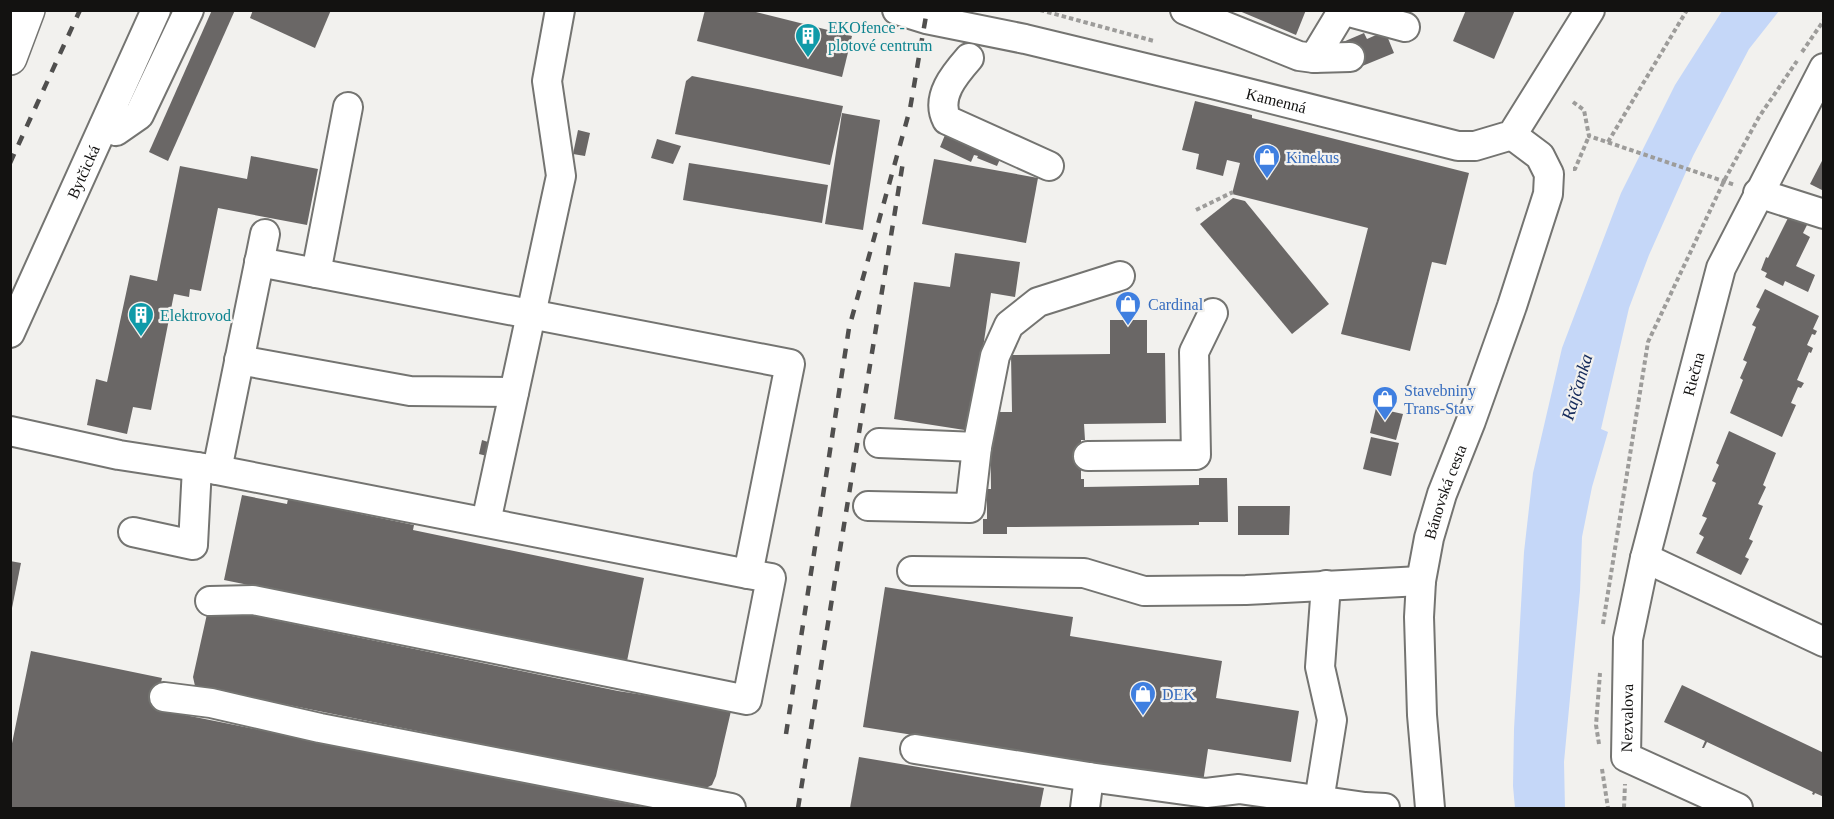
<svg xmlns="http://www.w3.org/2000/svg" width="1834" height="819" font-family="Georgia,serif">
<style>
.water{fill:#c5d7f8}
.building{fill:#6a6766}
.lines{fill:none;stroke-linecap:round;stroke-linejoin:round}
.minor-casing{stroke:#747471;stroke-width:32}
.major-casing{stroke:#747471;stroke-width:36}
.path{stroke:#9d9c9a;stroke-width:4;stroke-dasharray:4.5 3;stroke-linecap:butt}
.minor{stroke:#fff;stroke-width:28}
.major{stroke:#fff;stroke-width:33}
.rail{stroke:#504f4e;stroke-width:4.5;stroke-dasharray:10 10;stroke-linecap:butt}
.labels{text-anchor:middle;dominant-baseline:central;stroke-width:4.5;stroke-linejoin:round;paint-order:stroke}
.culture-label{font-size:16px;fill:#0d838f;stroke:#f2f1ee;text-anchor:start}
.street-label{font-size:16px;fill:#131211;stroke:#f2f1ee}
.shop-label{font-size:16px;fill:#366cbe;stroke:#f2f1ee;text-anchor:start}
.water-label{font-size:18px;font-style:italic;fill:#142a5b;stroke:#f2f1ee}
</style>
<rect width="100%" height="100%" fill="#f2f1ee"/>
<path class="water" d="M1722,11H1779L1749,49L1693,156L1649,255L1629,308L1601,429L1608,432L1592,487L1582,537L1580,591L1564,762L1565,808H1515L1513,786L1514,729L1524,552L1533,473L1562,348L1621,193L1675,85Z"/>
<g class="building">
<path d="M212,10H235L168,161L149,152Z"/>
<path d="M253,10H331L315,48L250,18Z"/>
<path d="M705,10H748L852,36L842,77L697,41Z"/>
<path d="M1237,10H1306L1296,35Z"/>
<path d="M1466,10H1515L1494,59L1453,41Z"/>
<path d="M1385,31L1394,53L1355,69L1343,42L1364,33L1367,39Z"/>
<path d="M692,76L843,106L830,165L675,134L686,81Z"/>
<path d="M1195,101L1252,115V118L1469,173L1446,265L1432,262L1410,351L1341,334L1368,228L1232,194L1240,163L1227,160L1223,176L1196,169L1199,154L1182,150Z"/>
<path d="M842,113L880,120L863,230L825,224Z"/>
<path d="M972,120L1000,159L997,166L977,158L978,156L974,155L971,162L940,147L945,135L962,143Z"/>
<path d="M578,130L590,133L585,156L573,154Z"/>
<path d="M657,139L681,146L673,164L651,158Z"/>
<path d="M251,156L318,169L307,225L218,208L201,291L190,289L189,297L174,294L151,410L133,407L127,434L87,425L96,379L107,382L130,275L157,281L180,166L247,179Z"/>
<path d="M1824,157V191L1810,184Z"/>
<path d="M934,159L1038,178L1026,243L922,224Z"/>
<path d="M689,163L828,185L822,223L683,200Z"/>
<path d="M1233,198L1245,201L1329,304L1292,334L1200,224Z"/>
<path d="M1794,206L1812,215L1803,233L1810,237L1796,266L1815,275L1808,292L1785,281L1783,286L1765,277L1767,273L1761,270L1766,257L1768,258Z"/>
<path d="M955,253L1020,262L1015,297L991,293L971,431L894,419L914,282L950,287Z"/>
<path d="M1765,289L1819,316L1813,329L1817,331L1815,335L1812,334L1807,345L1813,348L1811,353L1809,352L1797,380L1804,383L1801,388L1798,387L1791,403L1796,405L1782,437L1730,413L1743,380L1740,378L1747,362L1743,360L1756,327L1752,325L1760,309L1756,307Z"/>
<path d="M1110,320H1147V353H1165L1166,423L1084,424L1085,440H1081V479H1084V487L1199,485V478H1227L1228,522H1199V525L1007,527V534H983V519H987V489H991L990,412H1012L1011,355L1110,354Z"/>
<path d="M1376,408L1403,414L1396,440L1370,433Z"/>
<path d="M1729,431L1776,453L1763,485L1766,487L1758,504L1763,506L1749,539L1753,541L1745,557L1749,559L1741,575L1696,553L1704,537L1699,534L1707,518L1702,516L1716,483L1712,481L1719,465L1716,463Z"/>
<path d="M1371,437L1399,443L1391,476L1363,469Z"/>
<path d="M482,440L491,443L487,456L479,454Z"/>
<path d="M242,495L287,504L288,499L414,525L413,530L644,578L627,661L224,580Z"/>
<path d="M1238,506H1290L1289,535H1238Z"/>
<path d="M10,561L21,563L12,608H10Z"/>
<path d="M885,587L1073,617L1070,636L1222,661L1216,698L1299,711L1291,762L1208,749L1202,789L1051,757L863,727Z"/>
<path d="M211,607L618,691L689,702L731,711L716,776L712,785L704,789L195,686L193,677L207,614Z"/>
<path d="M31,651L162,678L155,709L649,808H10V753Z"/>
<path d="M1682,685L1824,753V797L1815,793L1814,795L1812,794L1813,792L1707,742L1704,748H1702L1705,741L1664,722Z"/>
<path d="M859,757L1044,788L1040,808H850Z"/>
</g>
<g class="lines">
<defs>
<g id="minor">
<path id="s1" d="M897,10L926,19L1025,39L1216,85L1458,146H1475L1512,135L1590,10"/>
<path d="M1185,10L1299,56L1314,58L1343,10"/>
<path d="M1342,10L1405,27"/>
<path d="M969,58C955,74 935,97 947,120L1049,166"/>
<path d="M1314,58L1350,57"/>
<path d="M104,126L116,131L139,115L189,10"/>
<path d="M1758,193L1824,214"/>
<path d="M316,273L348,107"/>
<path id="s2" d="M10,333L156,10"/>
<path d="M239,360L410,391L514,392"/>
<path d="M10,431L119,455L217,470L748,574L790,364L259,262"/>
<path d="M879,443L977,447"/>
<path d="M1088,456L1196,455L1194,352L1213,313"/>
<path d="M217,470L265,234"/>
<path d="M868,506L970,508L977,447L995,356L1009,325L1038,302L1120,276"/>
<path d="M486,522L561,176L547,81L560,10"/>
<path d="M133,532L193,545L197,467"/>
<path d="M1645,558L1824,642"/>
<path d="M912,571L1084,573L1144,591L1246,590L1421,581"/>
<path d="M210,601L253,600L747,700L771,578L748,574"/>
<path d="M164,697L211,703L320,728L731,808"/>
<path d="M915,749L1089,777"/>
<path d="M1319,801L1332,720L1320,667L1326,585"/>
<path d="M1085,808L1089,777L1206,793L1239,789L1365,807L1385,808"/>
<path id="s3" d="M1430,808L1422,715L1419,617L1421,581L1429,538L1442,494L1471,421L1512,306L1548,194L1549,174L1540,156L1512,135"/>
<path id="s4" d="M1738,808L1626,757L1628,639L1645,558L1721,268L1824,68"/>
</g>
<path id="major" d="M10,58L28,10"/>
</defs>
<use href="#minor" class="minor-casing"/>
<use href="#major" class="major-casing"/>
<g class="path">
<path d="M1040,10L1154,41"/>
<path d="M1802,52L1824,20"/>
<path d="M1573,102L1584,110L1589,136L1735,185"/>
<path d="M1608,142L1687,10"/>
<path d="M1573,169H1575L1589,136"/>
<path d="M1196,210L1233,192"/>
<path d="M1128,320V300"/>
<path d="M1603,624L1648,342L1724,181L1759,117L1797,61"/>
<path d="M1599,744L1596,725L1600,673"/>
<path d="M1602,769L1608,808"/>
<path d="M1624,808L1625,784"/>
</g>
<use href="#minor" class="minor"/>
<use href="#major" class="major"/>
<g class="rail">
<path d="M10,163L80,10"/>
<path d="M786,734L849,328L910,109L927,10"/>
<path d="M798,808L903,162"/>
</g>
</g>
<defs>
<symbol id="building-pin" viewBox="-11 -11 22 30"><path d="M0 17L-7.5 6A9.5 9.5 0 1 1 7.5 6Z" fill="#0f9aa8" stroke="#f2f1ee"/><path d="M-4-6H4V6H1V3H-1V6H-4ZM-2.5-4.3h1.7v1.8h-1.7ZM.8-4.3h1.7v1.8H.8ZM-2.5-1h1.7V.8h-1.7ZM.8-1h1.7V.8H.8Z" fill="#fff"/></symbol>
<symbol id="shop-pin" viewBox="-11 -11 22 30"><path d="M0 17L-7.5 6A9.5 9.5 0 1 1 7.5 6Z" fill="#3f7fe0" stroke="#f2f1ee"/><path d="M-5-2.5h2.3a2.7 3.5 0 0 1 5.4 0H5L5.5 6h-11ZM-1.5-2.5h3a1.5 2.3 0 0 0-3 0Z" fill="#fff"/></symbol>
</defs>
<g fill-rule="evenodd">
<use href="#building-pin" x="793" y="21" width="30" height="40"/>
<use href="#shop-pin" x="1252" y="142" width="30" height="40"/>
<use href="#shop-pin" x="1113" y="289" width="30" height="40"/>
<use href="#building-pin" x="126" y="300" width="30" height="40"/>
<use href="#shop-pin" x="1370" y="384" width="30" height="40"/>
<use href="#shop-pin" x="1128" y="679" width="30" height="40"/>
</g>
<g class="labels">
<g class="culture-label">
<text x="828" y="27">EKOfence -<tspan x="828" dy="18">plotové centrum</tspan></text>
<text x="160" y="315">Elektrovod</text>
</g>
<g class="street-label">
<text stroke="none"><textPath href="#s1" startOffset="390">Kamenná</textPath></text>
<text stroke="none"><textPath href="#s2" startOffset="177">Bytčická</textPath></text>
<text stroke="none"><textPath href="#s4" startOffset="514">Riečna</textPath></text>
<text stroke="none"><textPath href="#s3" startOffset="320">Bánovská cesta</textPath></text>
<text stroke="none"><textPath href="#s4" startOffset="162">Nezvalova</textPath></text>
</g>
<g class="shop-label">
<text x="1286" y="157">Kinekus</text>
<text x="1148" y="304">Cardinal</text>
<text x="1404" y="390">Stavebniny<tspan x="1404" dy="18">Trans-Stav</tspan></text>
<text x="1162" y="694">DEK</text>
</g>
<g class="water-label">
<text transform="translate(1577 387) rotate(-73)">Rajčanka</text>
</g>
</g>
<rect width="1834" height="819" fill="none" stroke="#131211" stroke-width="24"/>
</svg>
